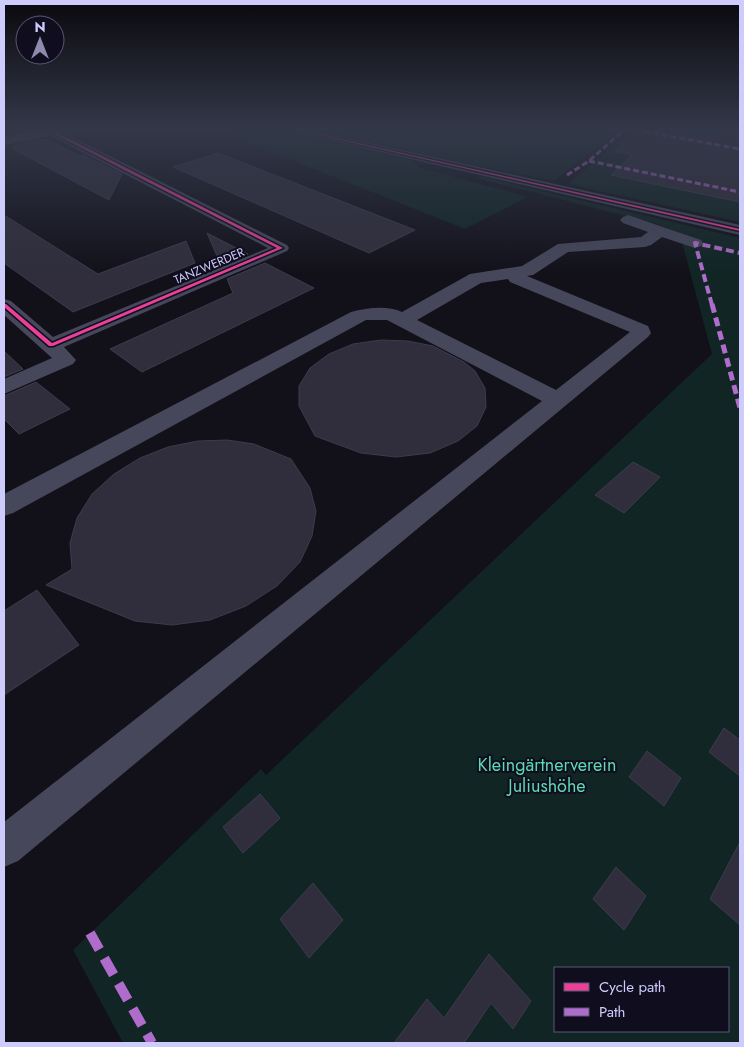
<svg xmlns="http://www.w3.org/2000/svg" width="744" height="1047" font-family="Jost,sans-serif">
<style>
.green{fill:#102524;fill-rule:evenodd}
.building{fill:#302e3c;stroke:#3d3b4e}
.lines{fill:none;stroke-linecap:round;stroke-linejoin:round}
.minor{fill:#46475b;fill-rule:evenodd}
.quiet-far3{stroke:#b06ccc;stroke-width:3;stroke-dasharray:6 3;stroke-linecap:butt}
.quiet-far2{stroke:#b06ccc;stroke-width:4;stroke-dasharray:8 4;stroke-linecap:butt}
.quiet-far1{stroke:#b06ccc;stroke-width:5;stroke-dasharray:9 5;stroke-linecap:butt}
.quiet{stroke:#b06ccc;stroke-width:10;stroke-dasharray:19 10;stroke-linecap:butt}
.cycleway-casing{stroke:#0f0d1e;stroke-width:3}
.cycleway{fill:#ea4096;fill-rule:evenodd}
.labels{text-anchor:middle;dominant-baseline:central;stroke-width:4;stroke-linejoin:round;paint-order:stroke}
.far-street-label{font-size:12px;fill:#ceccfd;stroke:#0f0d1e}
.near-park-label{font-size:18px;fill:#5cdab1;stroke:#0f0d1e}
</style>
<rect width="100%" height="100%" fill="#12111a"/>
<g class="green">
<path d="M211,128H275L410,160L421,168L528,197L465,229Z"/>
<path d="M313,128H622L554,181L457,162Z"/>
<path d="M634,128H718L740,131V222L568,184Z"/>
<path d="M479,176L740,238V1043H123L73,950L261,769L266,775L712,354L682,242L697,239L654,223L476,178ZM555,968H728V1031H555Z"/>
</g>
<g class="building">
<path d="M637,128H740V202L611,175L632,155L615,152Z"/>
<path d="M46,139L80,156L83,155L122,174L109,200L13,149L15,145Z"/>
<path d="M218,153L318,192L415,230L369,253L173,167Z"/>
<path d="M4,215L98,274L186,241L195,263L73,312L4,263Z"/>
<path d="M207,233L248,254L221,265Z"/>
<path d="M265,263L314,288L142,372L110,349L233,293L227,279Z"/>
<path d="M381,340L408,341L433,346L464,362L475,371L485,388L486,407L477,426L458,441L430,453L396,457L361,453L315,436L299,406V386L310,368L329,354L353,344Z"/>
<path d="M4,351L23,369L4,377Z"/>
<path d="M36,382L70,409L19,434L4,419V396Z"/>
<path d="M227,440L254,444L291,459L310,488L316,511L312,536L300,562L277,586L246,606L210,620L172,625L135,621L46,585L72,569L70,543L77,518L92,494L114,474L140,458L168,447L198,441Z"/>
<path d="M633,462L660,477L624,513L595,495Z"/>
<path d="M37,590L79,645L4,695V611Z"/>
<path d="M724,728L740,740V776L709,752Z"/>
<path d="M647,751L681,778L664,806L629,777Z"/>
<path d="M260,794L280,818L243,853L223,827Z"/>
<path d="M740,842V925L710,899Z"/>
<path d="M616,867L646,896L624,930L593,899Z"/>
<path d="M313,883L343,920L309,958L280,919Z"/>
<path d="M489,954L531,1001L513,1029L491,1003L464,1043H394L427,999L444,1018Z"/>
</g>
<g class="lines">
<g class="minor">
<path d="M47,128L55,129L77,128L76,131L66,134L287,245L289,248L287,251L64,347L76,360L73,364L4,394V379L52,358L4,315V299L11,301L53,337L268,248L51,136L4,145V137Z"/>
<path d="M283,128H303L740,225V235L289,131Z"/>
<path d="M628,215L701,240L703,243L701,246L695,248L662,237L651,245L645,247L568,252L533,275L527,276L648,326L651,333L648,337L18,861L4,867V822L542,401L387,320H366L13,513L4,516V494L351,312C367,308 387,305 402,312L470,274L522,266L558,244L641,237L648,232L623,223L620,220L623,217ZM508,279L510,282L630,332L556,390L417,320L481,283Z"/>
</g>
<g class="quiet-far3">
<path d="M626,128L740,149"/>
<path d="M589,161L740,192"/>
<path d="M567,175L589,161L626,128"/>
</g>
<path class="quiet-far2" d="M712,305L695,243L740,253"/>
<path class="quiet-far1" d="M712,304L740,408"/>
<path class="quiet" d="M90,933L152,1043"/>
<defs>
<g id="cycleway">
<path d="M287,128H292L740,229V231Z"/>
<path d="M54,132H56L283,248L53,346H49L4,307V304H6L52,343L277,248L54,134Z"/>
</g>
</defs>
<use href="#cycleway" class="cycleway-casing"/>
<use href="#cycleway" class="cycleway"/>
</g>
<linearGradient id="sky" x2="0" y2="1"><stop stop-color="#0a090e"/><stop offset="0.47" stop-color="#333849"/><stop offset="1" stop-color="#333849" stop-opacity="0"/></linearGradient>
<rect width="744" height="274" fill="url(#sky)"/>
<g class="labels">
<g class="far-street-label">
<text transform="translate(209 266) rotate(-23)">TANZWERDER</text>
</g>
<g class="near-park-label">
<text x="547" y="765">Kleingärtnerverein<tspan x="547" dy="21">Juliushöhe</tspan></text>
</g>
</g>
<rect width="744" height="1047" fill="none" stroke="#ceccfd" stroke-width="10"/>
<rect x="554" y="967" width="175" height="65" fill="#0f0d1e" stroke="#5b5977"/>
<rect x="564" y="983" width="25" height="8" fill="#ea4096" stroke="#5b5977"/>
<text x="599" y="992" font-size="15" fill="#ceccfd">Cycle path</text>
<rect x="564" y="1008" width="25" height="8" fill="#b06ccc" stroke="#5b5977"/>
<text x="599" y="1017" font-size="15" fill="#ceccfd">Path</text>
<g transform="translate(40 40)"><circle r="24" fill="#0f0d1e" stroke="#5b5977"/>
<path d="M0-4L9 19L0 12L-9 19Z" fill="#8c8bae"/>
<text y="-8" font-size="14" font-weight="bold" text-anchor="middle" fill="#ceccfd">N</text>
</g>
</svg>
